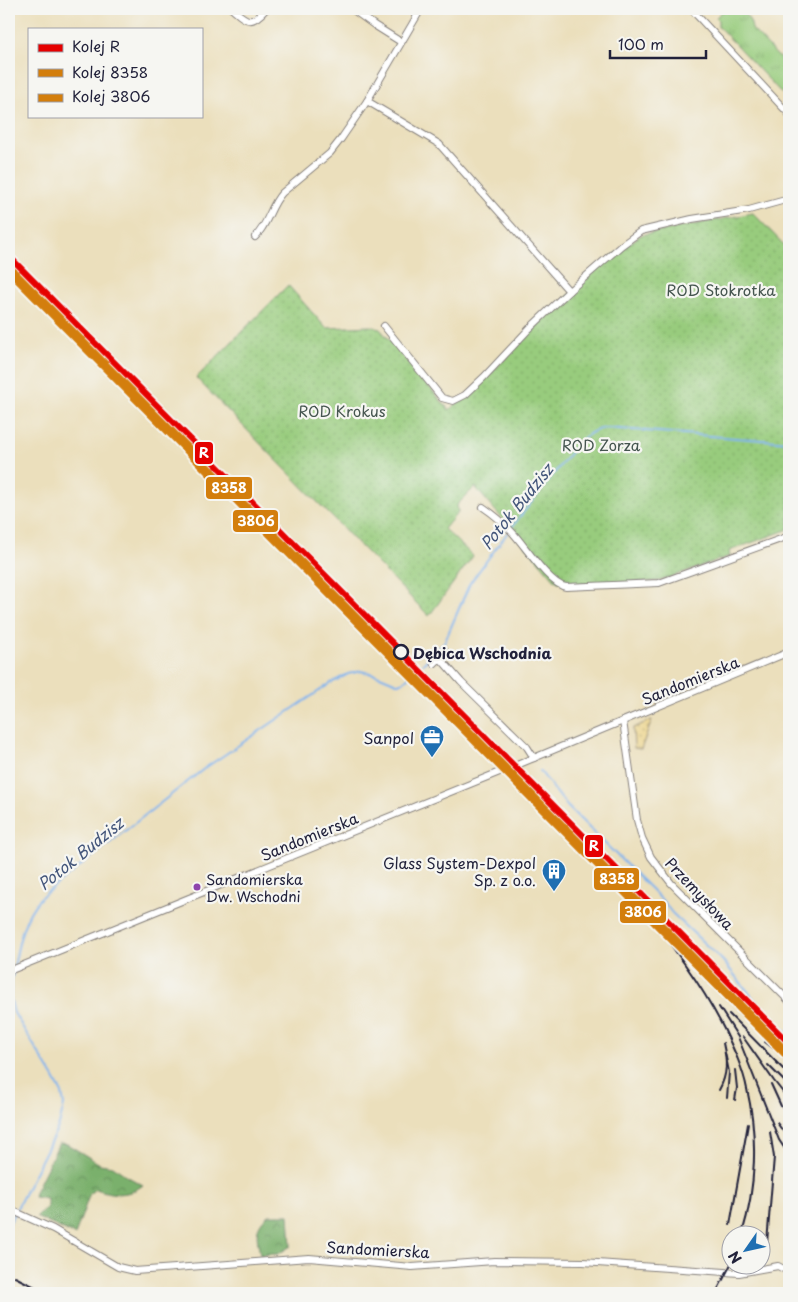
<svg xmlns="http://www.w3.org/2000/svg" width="798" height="1302" font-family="'Playpen Sans',sans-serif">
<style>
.grass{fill:url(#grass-tufts);stroke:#5d775c}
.forest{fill:url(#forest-crowns);stroke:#4e6954}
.sand{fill:url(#sand-dots);stroke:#887e6c}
.garden{fill:url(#garden-dots);stroke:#5d775c}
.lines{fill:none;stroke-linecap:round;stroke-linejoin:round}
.stream{stroke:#80b4ee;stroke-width:2}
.minor-casing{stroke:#86807c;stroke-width:8}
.minor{stroke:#fff;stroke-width:6}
.rail{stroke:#22223b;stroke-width:2}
.rail-1-casing{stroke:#f6f6f2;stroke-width:10}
.rail-2-casing{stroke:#f6f6f2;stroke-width:10}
.rail-3-casing{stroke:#f6f6f2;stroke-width:10}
.rail-1{stroke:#e50000;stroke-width:6}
.rail-2{stroke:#d37e0c;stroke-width:6}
.rail-3{stroke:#d37e0c;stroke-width:6}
.stop-dot{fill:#f6f6f2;stroke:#22223b;stroke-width:2.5}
.bus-dot{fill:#8e44ad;stroke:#f6f6f2;stroke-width:2}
.labels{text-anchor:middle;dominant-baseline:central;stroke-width:4.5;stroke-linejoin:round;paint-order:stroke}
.bus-label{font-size:14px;fill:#22223b;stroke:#f6f6f2;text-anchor:start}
.park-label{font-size:15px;fill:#45554f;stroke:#f6f6f2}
.stop-label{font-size:15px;font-weight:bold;fill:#22223b;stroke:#f6f6f2;text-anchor:start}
.street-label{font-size:15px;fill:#22223b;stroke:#f6f6f2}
.poi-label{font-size:15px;fill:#22223b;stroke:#f6f6f2;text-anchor:end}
.water-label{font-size:16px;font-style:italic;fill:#43557a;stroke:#f6f6f2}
.line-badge{stroke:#f6f6f2;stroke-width:2}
.badge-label{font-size:14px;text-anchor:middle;font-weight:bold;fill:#fff}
</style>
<defs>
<pattern id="grass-tufts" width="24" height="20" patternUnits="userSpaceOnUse" patternTransform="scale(1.25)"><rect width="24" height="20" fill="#98cc7d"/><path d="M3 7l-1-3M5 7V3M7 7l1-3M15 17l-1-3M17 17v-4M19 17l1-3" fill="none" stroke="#83af6d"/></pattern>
<pattern id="forest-crowns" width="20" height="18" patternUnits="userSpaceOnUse" patternTransform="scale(1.25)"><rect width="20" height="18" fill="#7ab06c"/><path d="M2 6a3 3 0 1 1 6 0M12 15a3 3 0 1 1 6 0" fill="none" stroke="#648f5a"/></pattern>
<pattern id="sand-dots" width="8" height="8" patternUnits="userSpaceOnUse" patternTransform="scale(1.25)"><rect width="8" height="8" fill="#eeda9e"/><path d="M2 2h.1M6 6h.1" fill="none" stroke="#ccbb89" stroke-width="1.8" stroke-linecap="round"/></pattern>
<pattern id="garden-dots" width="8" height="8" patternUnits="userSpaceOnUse" patternTransform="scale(1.25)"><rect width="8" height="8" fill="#98cc7d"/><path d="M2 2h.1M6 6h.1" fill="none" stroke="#83af6d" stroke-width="1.8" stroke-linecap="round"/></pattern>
</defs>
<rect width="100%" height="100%" fill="#f6f6f2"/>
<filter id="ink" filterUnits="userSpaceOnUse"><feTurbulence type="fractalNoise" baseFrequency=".02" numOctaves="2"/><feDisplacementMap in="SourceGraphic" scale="10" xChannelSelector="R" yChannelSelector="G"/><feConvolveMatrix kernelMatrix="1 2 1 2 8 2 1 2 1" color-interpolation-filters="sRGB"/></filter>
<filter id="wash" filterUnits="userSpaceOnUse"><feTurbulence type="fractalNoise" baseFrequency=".0096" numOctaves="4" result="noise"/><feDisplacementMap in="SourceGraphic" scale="20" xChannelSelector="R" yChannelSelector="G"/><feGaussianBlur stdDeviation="1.12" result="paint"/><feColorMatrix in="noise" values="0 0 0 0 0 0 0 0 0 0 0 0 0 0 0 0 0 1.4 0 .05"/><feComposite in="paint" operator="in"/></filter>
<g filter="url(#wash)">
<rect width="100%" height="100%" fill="#ebdfbc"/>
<path class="grass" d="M726,9C740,9 750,14 752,29L789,68V101L718,26V20L716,18L719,14Z"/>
<g class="forest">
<path d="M59,1143L67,1144L100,1164L113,1166L128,1177L143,1185C128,1197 113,1195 96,1189L90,1193L75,1235L36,1217L47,1207V1199L34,1197L35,1192Z"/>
<path d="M268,1215H289L291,1246L278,1254L260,1255C257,1236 253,1229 268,1215Z"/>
</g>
<path class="sand" d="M652,720L641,749L634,748L633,728Z"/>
<path class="garden" d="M753,213L789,250V529L729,551L730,556L659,581L567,585L556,581L475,487L457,505L458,512L444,529L473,556L429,616L196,378L288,285L326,328L371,326L380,329L449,410L478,387L531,331L607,260L641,235Z"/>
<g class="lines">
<g class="stream">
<path d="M511,528L575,447C584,437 593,429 607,428L789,442"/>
<path d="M423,664L445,641L470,583L508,532"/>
<path d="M540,771L567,806L662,900L672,913L723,961L754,999L789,1035"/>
<path d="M14,967C19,941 23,917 41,897L205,768L331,683L348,674L361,671L380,676L397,683H402L410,676"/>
<path d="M9,1224L59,1125L64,1105L62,1093L54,1078L14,1013L10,997L13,971"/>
</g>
</g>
</g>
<g filter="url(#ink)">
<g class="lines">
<defs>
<g id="minor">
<path d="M232,9C248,22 251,26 266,9"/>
<path d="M352,9L374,25L401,42"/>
<path d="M691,9L789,114"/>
<path d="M367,101L439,144L569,291"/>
<path d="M255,237C268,225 270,206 282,193L330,153L341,139L367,101L421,9"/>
<path d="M384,326L442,398L453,401L465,395L484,377L529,329L569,291L622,245L641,231L692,219L749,210L789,199"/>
<path d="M483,507C495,515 504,523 513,533C525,546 550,585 566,587L659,583L789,536"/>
<path d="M440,658L444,650"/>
<path d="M434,664L440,658L461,682L527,747L534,758"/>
<path d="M623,721L637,820L642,838L651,857L671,883L789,1001"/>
<path d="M517,765L789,652"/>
<path d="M9,971L507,769"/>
<path d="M9,1209L53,1229L118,1267L135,1271L309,1258L412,1267L494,1261L583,1262L739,1273L778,1266L789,1272"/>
</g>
</defs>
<use href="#minor" class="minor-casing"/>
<use href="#minor" class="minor"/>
<g class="rail">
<path d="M513,779C591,854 675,931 724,1029C733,1048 743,1068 747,1089C758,1136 756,1188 742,1234"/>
<path d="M719,1007L738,1037L779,1140L789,1155"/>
<path d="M729,1014L789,1075"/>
<path d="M743,1037L774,1081L789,1100"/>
<path d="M765,1042L789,1061"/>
<path d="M768,1065L789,1086"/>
<path d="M735,1070L737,1088L735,1100"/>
<path d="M771,1084L781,1106L789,1116"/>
<path d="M719,1090C728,1074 727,1061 723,1043L729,1072L727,1098"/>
<path d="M777,1123L789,1139"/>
<path d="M730,1225L748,1124"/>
<path d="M766,1255L774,1157L770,1132"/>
<path d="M9,1274L47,1293"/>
<path d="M716,1293L731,1264"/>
</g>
<defs>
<path id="rail-1" d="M9,256L789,1043"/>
<path id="rail-2" d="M9,266L784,1048"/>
<path id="rail-3" d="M9,272L784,1054"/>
</defs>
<use href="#rail-1" class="rail-1-casing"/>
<use href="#rail-2" class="rail-2-casing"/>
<use href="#rail-3" class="rail-3-casing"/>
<use href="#rail-1" class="rail-1"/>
<use href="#rail-2" class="rail-2"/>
<use href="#rail-3" class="rail-3"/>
</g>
</g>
<defs>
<symbol id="office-pin" viewBox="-11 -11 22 30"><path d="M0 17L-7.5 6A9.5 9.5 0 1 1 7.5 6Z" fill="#1f6fb2" stroke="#f6f6f2"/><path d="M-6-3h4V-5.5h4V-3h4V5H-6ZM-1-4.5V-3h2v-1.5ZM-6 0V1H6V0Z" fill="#fff"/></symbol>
<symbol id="building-pin" viewBox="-11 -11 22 30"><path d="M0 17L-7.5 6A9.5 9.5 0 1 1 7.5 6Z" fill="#1f6fb2" stroke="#f6f6f2"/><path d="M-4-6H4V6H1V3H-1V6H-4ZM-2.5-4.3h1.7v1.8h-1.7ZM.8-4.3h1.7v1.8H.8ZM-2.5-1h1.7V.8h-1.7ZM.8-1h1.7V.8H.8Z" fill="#fff"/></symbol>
</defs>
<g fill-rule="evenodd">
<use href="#office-pin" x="418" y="723" width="28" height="38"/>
<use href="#building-pin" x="540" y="857" width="28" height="38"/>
</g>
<circle class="stop-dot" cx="401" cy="652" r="7"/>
<circle class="bus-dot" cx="197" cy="887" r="4.5"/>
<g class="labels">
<g class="bus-label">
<text x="206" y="879">Sandomierska<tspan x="206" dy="17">Dw. Wschodni</tspan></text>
</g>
<g class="park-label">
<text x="721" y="289">ROD Stokrotka</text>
<text x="342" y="410">ROD Krokus</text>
<text x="601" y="444">ROD Zorza</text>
</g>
<g class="stop-label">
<text x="413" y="652">Dębica Wschodnia</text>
</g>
<g class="street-label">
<text transform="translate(690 680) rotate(-22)">Sandomierska</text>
<text transform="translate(309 836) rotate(-22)">Sandomierska</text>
<text transform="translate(700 893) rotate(47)">Przemysłowa</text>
<text transform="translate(378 1249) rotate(3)">Sandomierska</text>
</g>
<g class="poi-label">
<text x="414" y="737">Sanpol</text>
<text x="536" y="862">Glass System-Dexpol<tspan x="536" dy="17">Sp. z o.o.</tspan></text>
</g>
<g class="water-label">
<text transform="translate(516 506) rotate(-51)">Potok Budzisz</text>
<text transform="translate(80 853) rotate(-39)">Potok Budzisz</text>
</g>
</g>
<g class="line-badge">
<rect x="194" y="441" width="20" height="24" rx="5" fill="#e50000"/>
<rect x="205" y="476" width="48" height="24" rx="5" fill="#d37e0c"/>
<rect x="232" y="509" width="47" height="24" rx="5" fill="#d37e0c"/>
<rect x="584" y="834" width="20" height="24" rx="5" fill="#e50000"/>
<rect x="593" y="867" width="47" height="24" rx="5" fill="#d37e0c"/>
<rect x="619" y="900" width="48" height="24" rx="5" fill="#d37e0c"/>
</g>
<g class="badge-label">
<text x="204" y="458">R</text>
<text x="229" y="493">8358</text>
<text x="256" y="526">3806</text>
<text x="594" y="851">R</text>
<text x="617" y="884">8358</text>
<text x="643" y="917">3806</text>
</g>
<rect width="798" height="1302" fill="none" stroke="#f6f6f2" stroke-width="30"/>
<rect x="28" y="28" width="175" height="90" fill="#f6f6f2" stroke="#a1a1a9"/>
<rect x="38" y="44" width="25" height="8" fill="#e50000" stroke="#a1a1a9"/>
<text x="72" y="52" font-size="15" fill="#22223b">Kolej R</text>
<rect x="38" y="69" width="25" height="8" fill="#d37e0c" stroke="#a1a1a9"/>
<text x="72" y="78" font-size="15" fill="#22223b">Kolej 8358</text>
<rect x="38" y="94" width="25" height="8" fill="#d37e0c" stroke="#a1a1a9"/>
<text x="72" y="102" font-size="15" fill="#22223b">Kolej 3806</text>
<g transform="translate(746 1250) rotate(236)"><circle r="24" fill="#f6f6f2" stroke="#a1a1a9"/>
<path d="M0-4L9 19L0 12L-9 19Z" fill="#1f6fb2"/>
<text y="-8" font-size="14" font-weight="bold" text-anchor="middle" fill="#22223b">N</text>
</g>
<path d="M610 50v8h96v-8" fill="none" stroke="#22223b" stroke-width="2.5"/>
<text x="618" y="50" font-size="15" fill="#22223b" stroke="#f6f6f2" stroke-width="4" paint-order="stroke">100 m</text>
</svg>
